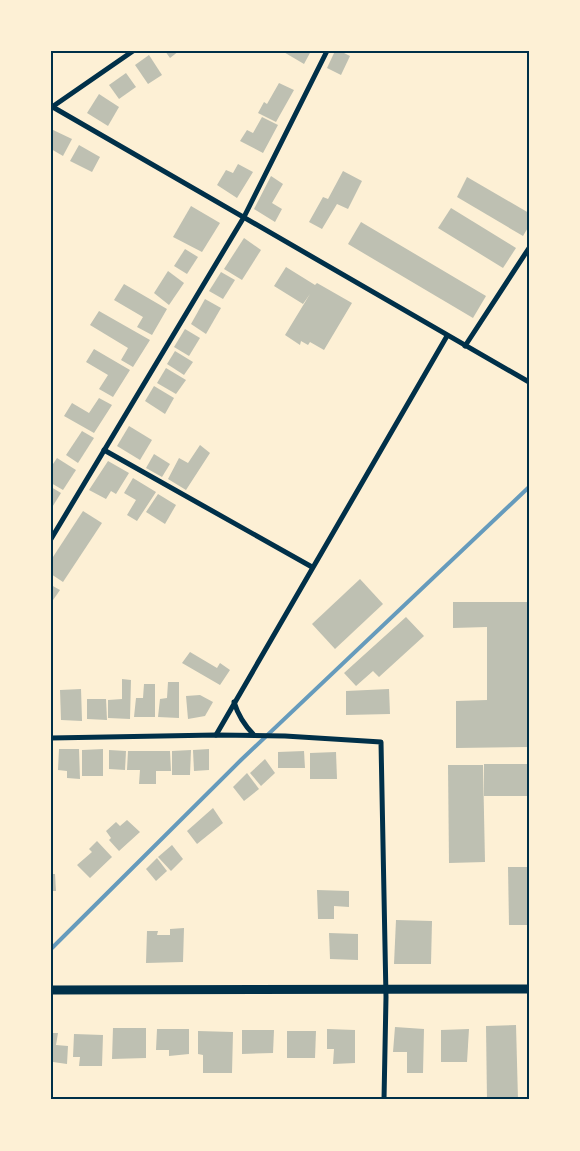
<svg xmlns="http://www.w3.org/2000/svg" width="580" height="1151" font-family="'Nunito Sans',sans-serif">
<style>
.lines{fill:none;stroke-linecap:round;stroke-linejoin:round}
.stream{stroke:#669bbc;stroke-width:4}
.building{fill:#bec0b2}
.minor{stroke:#003049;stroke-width:5}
.tertiary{stroke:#003049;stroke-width:9}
.neatline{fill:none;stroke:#003049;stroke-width:2}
</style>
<rect width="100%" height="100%" fill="#fdf0d5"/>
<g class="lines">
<path class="stream" d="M51,949L241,760L529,487"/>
</g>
<g class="building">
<path d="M165,51H179L170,58Z"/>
<path d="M282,51H311L304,64Z"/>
<path d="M335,51H340L350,56L341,75L327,68Z"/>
<path d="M149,55L162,75L148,84L135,65Z"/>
<path d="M126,73L136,87L119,99L109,85Z"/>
<path d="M279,83L294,90L276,122L258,113L264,102L267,104Z"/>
<path d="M99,94L119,107L108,126L87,113Z"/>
<path d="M262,117L278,125L263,153L240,141L247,130L253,133Z"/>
<path d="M51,129L72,139L63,156L51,149Z"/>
<path d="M79,145L100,157L92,172L70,161Z"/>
<path d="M238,164L253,172L237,198L217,185L226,170L233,173Z"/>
<path d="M343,171L362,181L348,209L337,204L322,229L309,222L323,197L328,199Z"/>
<path d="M271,176L283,184L272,203L282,209L275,222L254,209Z"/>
<path d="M467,177L529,213V226L523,236L457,197Z"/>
<path d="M191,206L220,223L202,252L173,237Z"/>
<path d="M451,208L516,248L503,268L438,228Z"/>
<path d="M361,222L486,296L473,318L348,244Z"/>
<path d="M244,238L261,250L242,280L224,269Z"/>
<path d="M185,249L198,257L187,274L174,266Z"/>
<path d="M286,267L315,285L317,283L352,303L324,350L310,342L308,345L301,341L300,345L285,335L310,294L303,304L274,286Z"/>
<path d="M168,271L184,283L169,305L154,293Z"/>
<path d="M221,272L235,280L223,299L209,291Z"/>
<path d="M124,284L167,309L152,335L137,327L143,317L114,300Z"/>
<path d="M205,299L221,308L206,334L191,324Z"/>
<path d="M99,311L150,340L133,367L121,360L128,348L90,325Z"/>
<path d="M185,329L200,338L189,356L174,347Z"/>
<path d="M94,349L130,370L113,397L99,389L108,375L86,362Z"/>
<path d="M175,351L193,362L184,375L167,364Z"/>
<path d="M166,368L186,380L176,394L157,383Z"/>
<path d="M154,386L174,398L165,414L145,401Z"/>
<path d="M99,398L112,405L94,433L64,416L72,403L89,413Z"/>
<path d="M129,426L152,440L140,460L117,446Z"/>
<path d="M82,431L94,438L78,463L66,455Z"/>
<path d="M200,445L210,453L186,490L168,479L179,458L188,463Z"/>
<path d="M154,454L170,464L162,477L146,468Z"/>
<path d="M57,458L76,470L63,490L51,483V467Z"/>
<path d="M108,461L129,473L116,494L111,491L106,499L89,490Z"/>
<path d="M133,478L156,492L137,521L127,515L136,500L124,493Z"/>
<path d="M51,487L61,493L51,509Z"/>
<path d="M158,494L176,505L165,524L146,512Z"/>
<path d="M83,511L102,523L63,582L51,574V560Z"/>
<path d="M360,579L383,604L335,649L312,624Z"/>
<path d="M51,585L60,590L51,603Z"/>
<path d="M453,602H529V747L456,748V701L487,700V627L453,628Z"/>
<path d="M406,617L424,636L379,677L373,671L356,686L344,673Z"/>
<path d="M190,652L217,668L220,663L230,670L220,685L182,663Z"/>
<path d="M122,679L131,680L130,719L108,718V700L122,699Z"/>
<path d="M168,682H179V718L158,717L160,699L167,698Z"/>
<path d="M144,684H155V717H134L136,698H143Z"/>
<path d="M81,689L82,721L61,720L60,690Z"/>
<path d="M389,689L390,714L346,715V691Z"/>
<path d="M200,695L213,702L205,716L188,719L186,696Z"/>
<path d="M87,699H106L107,720L87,719Z"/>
<path d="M59,749H79L80,779L67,778V771L58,770Z"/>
<path d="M103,749V776H82V750Z"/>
<path d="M209,749V770L194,771L193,750Z"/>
<path d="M109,750L126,751L125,770L109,769Z"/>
<path d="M191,750L190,775H172V751Z"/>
<path d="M128,751H170L171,771H156V784H139L140,770H127Z"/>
<path d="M304,751L305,768H278V752Z"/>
<path d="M336,752L337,779H310V753Z"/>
<path d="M265,759L275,773L261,786L250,773Z"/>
<rect x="484" y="764" width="45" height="32"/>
<path d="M448,765H483L485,862L449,863Z"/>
<path d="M247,773L259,789L244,801L233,787Z"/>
<path d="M213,808L223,823L197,844L187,831Z"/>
<path d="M127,820L140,832L119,851L109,840L111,838L106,831L116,822L120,826Z"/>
<path d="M97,841L112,857L90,878L77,865L92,852L89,849Z"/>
<path d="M172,845L183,859L171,871L158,857Z"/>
<path d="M157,858L167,871L156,881L146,869Z"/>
<path d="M508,867H529V925H509Z"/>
<path d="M51,874H55L56,891H51Z"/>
<path d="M317,890L349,891V907L334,906V919H318Z"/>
<path d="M396,920L432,921L431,964H394Z"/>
<path d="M184,928L183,962L146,963L147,931H158L157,935H170V929Z"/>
<path d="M329,933L358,934V960L330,959Z"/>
<path d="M516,1025L518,1100H487L486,1026Z"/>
<path d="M395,1027L424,1029L423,1073H407V1052H393Z"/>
<path d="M113,1028H146V1058L112,1059Z"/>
<path d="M157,1029H189V1054L169,1056V1050H156Z"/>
<path d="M327,1029L355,1030V1063L333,1064L334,1049H327Z"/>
<path d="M469,1029L467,1062H441V1030Z"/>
<path d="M242,1030H274L273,1053L242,1054Z"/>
<path d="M198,1031L233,1032L232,1073H203V1055L198,1054Z"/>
<path d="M287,1031H316L315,1058H287Z"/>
<path d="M51,1033H58L56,1045L68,1046L67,1064L53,1062V1071H51Z"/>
<path d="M74,1034L103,1035L102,1066H79L80,1057H73Z"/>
</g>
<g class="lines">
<g class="minor">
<path d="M51,106L529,382"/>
<path d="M52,107L133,51"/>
<path d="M465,346L529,248"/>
<path d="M104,450L312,567"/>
<path d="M51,539L244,217L327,51"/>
<path d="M234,702C238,715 244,725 254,735"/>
<path d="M216,735L447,336"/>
<path d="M51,738L216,735L285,736L381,742L386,997L384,1100"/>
</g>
<path class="tertiary" d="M51,990L529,989"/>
</g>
<rect width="580" height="1151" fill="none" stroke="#fdf0d5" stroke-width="105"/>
<rect x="52" y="52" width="476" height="1046" class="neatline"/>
</svg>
